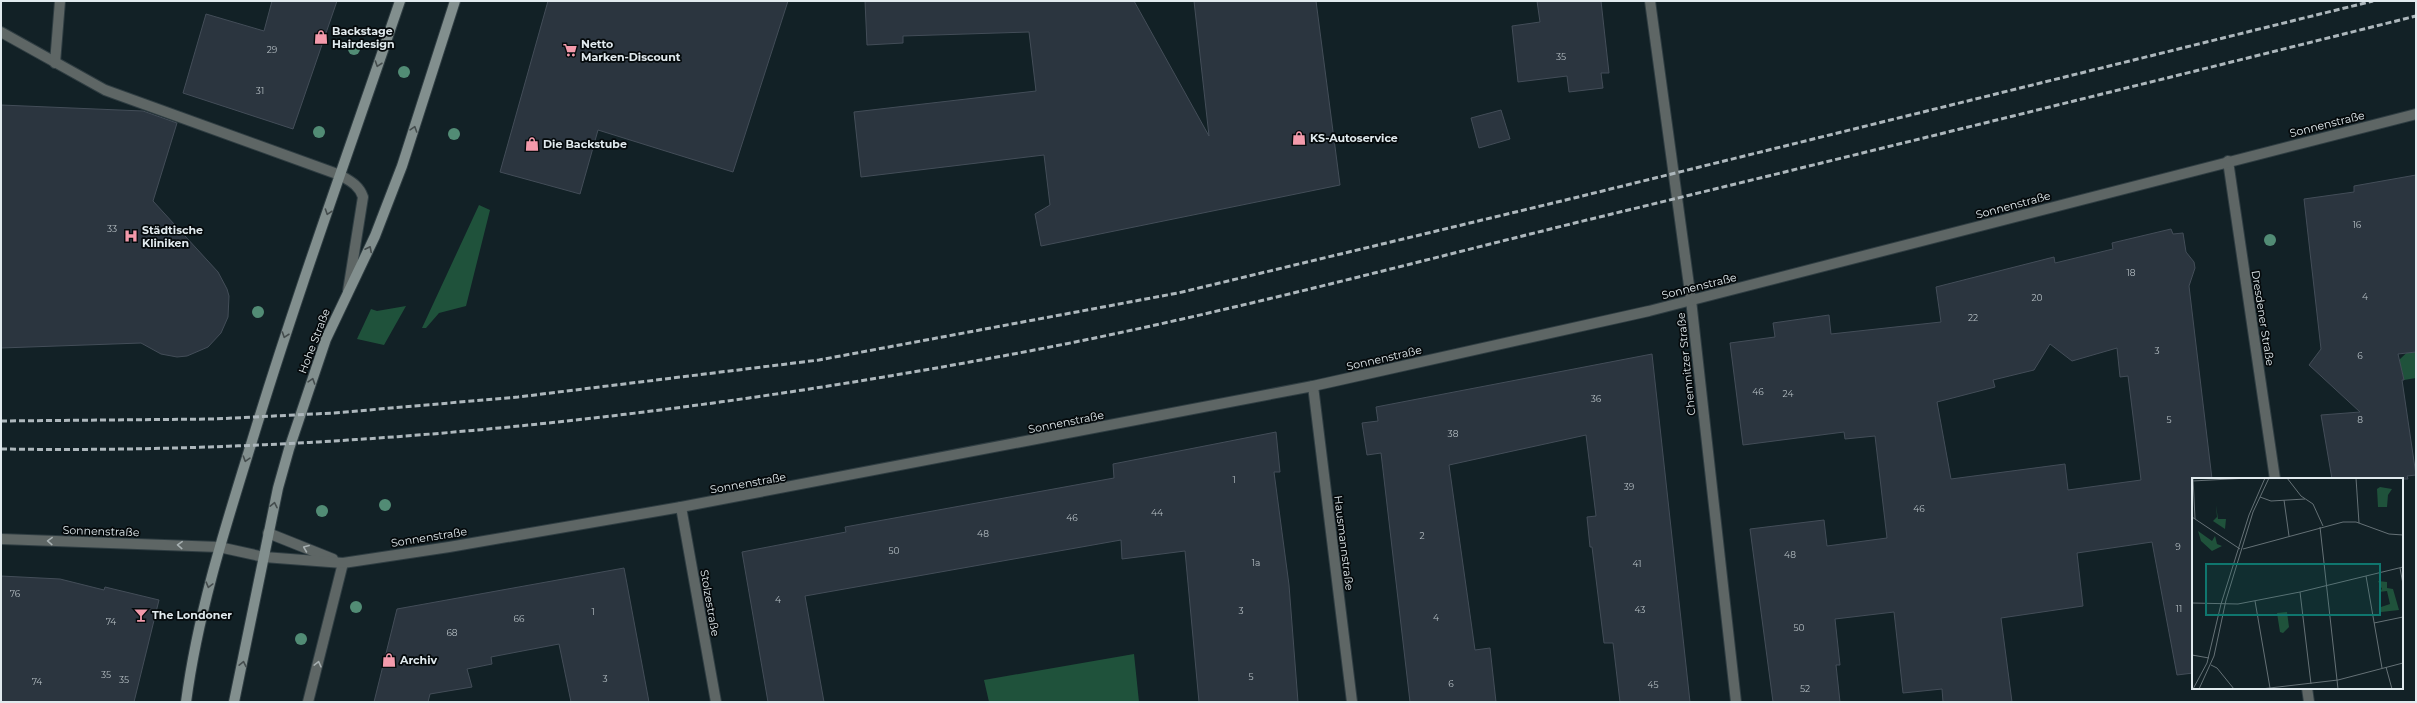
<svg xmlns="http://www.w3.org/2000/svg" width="2417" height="703" font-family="Montserrat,sans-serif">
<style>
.green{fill:#1f523b}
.building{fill:#2b353f;stroke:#434d58;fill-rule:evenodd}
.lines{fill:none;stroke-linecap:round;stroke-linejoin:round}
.lane-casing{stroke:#2f3d42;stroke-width:12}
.street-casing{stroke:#2f3d42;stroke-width:12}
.secondary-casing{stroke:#2f3d42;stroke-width:12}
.lane{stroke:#5e6665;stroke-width:10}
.street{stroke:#5e6665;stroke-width:10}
.secondary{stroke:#828f8e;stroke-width:10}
.rail{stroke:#adb7bc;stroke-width:3;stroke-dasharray:6 3;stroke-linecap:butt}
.tree{fill:#528c75}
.oneway{stroke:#444c4d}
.oneway2{stroke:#a6afb0}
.labels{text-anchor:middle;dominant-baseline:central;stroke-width:3.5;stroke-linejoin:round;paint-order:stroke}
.number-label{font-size:9px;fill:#b4bdc2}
.poi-label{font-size:11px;font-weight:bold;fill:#e1eaee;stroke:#050a0c;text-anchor:start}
.street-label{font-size:11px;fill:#e1eaee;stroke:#050a0c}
.inset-road{fill:none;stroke:#657176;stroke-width:1}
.view{fill:#0f766e;fill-opacity:0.15;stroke:#0f766e;stroke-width:2}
.inset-edge{fill:none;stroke:#e1eaee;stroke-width:2}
</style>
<rect width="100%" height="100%" fill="#122126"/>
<g class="green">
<path d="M479,205L490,210L466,306L439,313L426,328H422Z"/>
<path d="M406,306L384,345L357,339L371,309L377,311Z"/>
<path d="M2416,344V378L2404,380L2399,360Z"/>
<path d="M1134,654L1139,702H989L984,680Z"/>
</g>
<g class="building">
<path d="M272,1H337L293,129L183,93L206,14L264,31Z"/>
<path d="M548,1H788L733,172L598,130L580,194L500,172Z"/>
<path d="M865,1H1134L1209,136L1194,1H1316L1340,185L1041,246L1035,214L1050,205L1044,155L861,177L854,112L1036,91L1029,32L903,36V43L867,45Z"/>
<path d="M1537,1H1601L1609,73H1601L1603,88L1569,92L1567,76L1518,82L1512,26L1540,22Z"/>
<path d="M1,105L143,111L177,123L153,201L218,272L227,289L229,296L228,317L221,333L208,347L187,356L177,357L161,354L141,343L1,348Z"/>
<path d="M1501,110L1510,139L1479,148L1471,118Z"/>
<path d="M2416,175V352L2398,354L2404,380H2402L2416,475L2407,476L2408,479H2332L2321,415L2360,412L2309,365L2321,349L2304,199L2354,192V186Z"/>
<path d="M2171,229L2173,234L2183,233L2186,252L2194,262L2195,268L2189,286L2212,479H2193V673L2177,675L2152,542L2077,553L2083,606L2001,618L2012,702H1943L1942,689L1903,693L1894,612L1835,619L1840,665H1836L1840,702H1773L1750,529L1824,520L1827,546L1887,538L1875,436L1845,439L1844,432L1743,445L1730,343L1775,337L1773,323L1829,315L1831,334L1941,322L1936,287L2054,257L2055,263L2113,249L2112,243ZM2050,344L2072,361L2117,348L2120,377L2128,376L2141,480L2068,490L2065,464L1951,479L1937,402L1995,387L1993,380L2034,370Z"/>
<path d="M1652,354L1690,702H1620L1613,643H1604L1592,547H1590L1587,517L1596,516L1586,435L1449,465L1475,650L1490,648L1496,702H1410L1381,453L1367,455L1362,423L1378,421L1376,407Z"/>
<path d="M1276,432L1280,472H1274L1289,585L1298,702H1199L1185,551L1122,559L1121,540L805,596L824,702H768L742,552L846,532L845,527L1114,478L1113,464Z"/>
<path d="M624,568L649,702H571L559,644L491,657L492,664L467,669L472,687L430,694L428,702H374L397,609Z"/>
<path d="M1,576L60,579L104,590L105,587L159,600L134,702H1Z"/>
</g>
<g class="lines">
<defs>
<g id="lane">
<path d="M1,32L105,90L340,175C350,181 359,185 363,197L348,291"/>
<path d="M55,63L60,1"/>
<path d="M308,702L343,563"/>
</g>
<g id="street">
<path d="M1650,1L1691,300L1736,702"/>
<path d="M2228,161L2275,479"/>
<path d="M1313,386L1352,702"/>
<path d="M681,507L716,702"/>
<path d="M268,533L333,559"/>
<path d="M1,539L219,547L264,557L343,563L449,547L681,507L1313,386L1649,311L2416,114"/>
<path d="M2307,688L2309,702"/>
</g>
<g id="secondary">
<path d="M186,702C198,612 225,528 252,441C297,293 350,148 400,1"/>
<path d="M234,702L278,488L289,449L326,339L375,236L402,166L455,1"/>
</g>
</defs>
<use href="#lane" class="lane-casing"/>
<use href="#street" class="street-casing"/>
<use href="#secondary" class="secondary-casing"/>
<use href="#lane" class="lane"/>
<use href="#street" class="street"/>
<use href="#secondary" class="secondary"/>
<g class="rail">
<path d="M1,421L214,419L334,413L518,397L819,360L1178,293L1574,198L2373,1"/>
<path d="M1,449C335,454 669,418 997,357C1196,321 1391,268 1587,220C1864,153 2140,85 2416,16"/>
</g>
</g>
<g class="tree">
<circle cx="354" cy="49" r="6"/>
<circle cx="404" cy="72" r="6"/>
<circle cx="319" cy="132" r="6"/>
<circle cx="454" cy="134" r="6"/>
<circle cx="2270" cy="240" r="6"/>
<circle cx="258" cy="312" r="6"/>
<circle cx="385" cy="505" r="6"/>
<circle cx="322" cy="511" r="6"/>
<circle cx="356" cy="607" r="6"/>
<circle cx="301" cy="639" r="6"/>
</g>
<defs><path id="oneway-chevron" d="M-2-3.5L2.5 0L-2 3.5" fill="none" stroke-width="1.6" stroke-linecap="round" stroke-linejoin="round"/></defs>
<g class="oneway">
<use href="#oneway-chevron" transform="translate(378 64) rotate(109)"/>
<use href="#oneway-chevron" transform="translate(414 129) rotate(-72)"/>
<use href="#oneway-chevron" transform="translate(328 212) rotate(109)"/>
<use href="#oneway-chevron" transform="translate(369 249) rotate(-63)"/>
<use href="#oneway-chevron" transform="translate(285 335) rotate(109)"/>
<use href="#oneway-chevron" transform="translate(312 381) rotate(-72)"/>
<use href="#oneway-chevron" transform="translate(246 459) rotate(107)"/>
<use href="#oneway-chevron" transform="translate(274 505) rotate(-78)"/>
<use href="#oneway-chevron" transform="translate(209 585) rotate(105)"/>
<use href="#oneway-chevron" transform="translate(243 664) rotate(-78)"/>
</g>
<g class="oneway2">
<use href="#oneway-chevron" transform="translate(50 541) rotate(-178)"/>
<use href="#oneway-chevron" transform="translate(180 545) rotate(-177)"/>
<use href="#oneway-chevron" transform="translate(306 548) rotate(-158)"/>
<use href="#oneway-chevron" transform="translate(318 664) rotate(-76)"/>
</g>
<defs>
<symbol id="shop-bare" viewBox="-9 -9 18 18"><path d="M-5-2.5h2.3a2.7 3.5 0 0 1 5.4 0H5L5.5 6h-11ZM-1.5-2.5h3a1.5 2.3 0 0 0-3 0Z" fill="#f39aab" stroke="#050a0c" stroke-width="2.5" paint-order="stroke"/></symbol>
<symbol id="supermarket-bare" viewBox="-9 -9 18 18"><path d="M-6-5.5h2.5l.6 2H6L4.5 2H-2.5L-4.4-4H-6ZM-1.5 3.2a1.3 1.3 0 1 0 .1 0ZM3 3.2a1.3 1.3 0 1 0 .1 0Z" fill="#f39aab" stroke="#050a0c" stroke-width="2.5" paint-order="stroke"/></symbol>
<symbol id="hospital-bare" viewBox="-9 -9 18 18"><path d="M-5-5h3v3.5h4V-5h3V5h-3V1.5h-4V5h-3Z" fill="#f39aab" stroke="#050a0c" stroke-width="2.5" paint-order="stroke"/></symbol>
<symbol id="bar-bare" viewBox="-9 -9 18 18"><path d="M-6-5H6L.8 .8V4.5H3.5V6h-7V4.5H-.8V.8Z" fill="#f39aab" stroke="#050a0c" stroke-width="2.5" paint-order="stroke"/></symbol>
</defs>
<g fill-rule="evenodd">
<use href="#shop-bare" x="311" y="27" width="20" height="20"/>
<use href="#supermarket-bare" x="560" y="40" width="20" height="20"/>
<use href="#shop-bare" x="1289" y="128" width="20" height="20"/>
<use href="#shop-bare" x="522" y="134" width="20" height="20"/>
<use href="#hospital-bare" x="121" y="226" width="20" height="20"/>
<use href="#bar-bare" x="131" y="605" width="20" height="20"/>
<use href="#shop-bare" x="379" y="650" width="20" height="20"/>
</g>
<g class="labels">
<g class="number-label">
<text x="272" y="49">29</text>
<text x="1561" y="56">35</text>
<text x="260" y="90">31</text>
<text x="2357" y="224">16</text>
<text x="112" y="228">33</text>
<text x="2131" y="272">18</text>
<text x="2365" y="296">4</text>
<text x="2037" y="297">20</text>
<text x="1973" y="317">22</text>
<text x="2157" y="350">3</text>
<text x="2360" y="355">6</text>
<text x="1758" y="391">46</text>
<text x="1788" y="393">24</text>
<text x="1596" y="398">36</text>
<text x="2169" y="419">5</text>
<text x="2360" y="419">8</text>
<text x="1453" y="433">38</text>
<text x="1234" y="479">1</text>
<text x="1629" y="486">39</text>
<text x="1919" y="508">46</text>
<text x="1157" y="512">44</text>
<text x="1072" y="517">46</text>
<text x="983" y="533">48</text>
<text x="1422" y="535">2</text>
<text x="2178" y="546">9</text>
<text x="894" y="550">50</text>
<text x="1790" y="554">48</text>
<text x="1256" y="562">1a</text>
<text x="1637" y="563">41</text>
<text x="15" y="593">76</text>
<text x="778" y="599">4</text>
<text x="2179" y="608">11</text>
<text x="1640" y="609">43</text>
<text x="1241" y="610">3</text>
<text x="593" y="611">1</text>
<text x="1436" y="617">4</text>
<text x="519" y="618">66</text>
<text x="111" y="621">74</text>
<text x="1799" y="627">50</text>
<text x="452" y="632">68</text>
<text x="106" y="674">35</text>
<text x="1251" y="676">5</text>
<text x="605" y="678">3</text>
<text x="124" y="679">35</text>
<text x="37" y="681">74</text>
<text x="1451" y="683">6</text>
<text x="1653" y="684">45</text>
<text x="1805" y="688">52</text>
</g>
<g class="poi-label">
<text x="332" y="31">Backstage<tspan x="332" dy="13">Hairdesign</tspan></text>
<text x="581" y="44">Netto<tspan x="581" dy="13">Marken-Discount</tspan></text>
<text x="1310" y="138">KS-Autoservice</text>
<text x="543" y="144">Die Backstube</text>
<text x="142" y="230">Städtische<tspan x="142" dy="13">Kliniken</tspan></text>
<text x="152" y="615">The Londoner</text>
<text x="400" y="660">Archiv</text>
</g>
<g class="street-label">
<text transform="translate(2327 124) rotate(-14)">Sonnenstraße</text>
<text transform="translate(2013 205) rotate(-15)">Sonnenstraße</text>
<text transform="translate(1699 286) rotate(-14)">Sonnenstraße</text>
<text transform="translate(2263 318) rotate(81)">Dresdener Straße</text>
<text transform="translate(314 341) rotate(-69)">Hohe Straße</text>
<text transform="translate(1384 358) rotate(-13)">Sonnenstraße</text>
<text transform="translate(1686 364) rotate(-96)">Chemnitzer Straße</text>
<text transform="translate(1066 422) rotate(-11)">Sonnenstraße</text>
<text transform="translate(748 483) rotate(-10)">Sonnenstraße</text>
<text transform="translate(101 531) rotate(2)">Sonnenstraße</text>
<text transform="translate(429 537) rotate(-9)">Sonnenstraße</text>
<text transform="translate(1344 543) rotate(83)">Hausmannstraße</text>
<text transform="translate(710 603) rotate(80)">Stolzestraße</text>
</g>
</g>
<g transform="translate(2192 478)">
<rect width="211" height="211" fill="#122126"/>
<path d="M188,9L200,11L196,17L195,29H186L185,11ZM24,27L26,41H34L33,51L21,43L25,39ZM6,53L20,63L23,58L25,66L30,68L20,73L9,63ZM186,103L195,104V110L201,111L207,132L189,134V129L198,126L195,113L187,114L190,111ZM95,134L97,149L91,155L88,154L85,135Z" fill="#1f523b"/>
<path class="inset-road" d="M1,0L3,41M95,0L109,18L121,26L131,48M164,0L167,45M0,3L57,0M68,19L79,23L113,21M92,22L97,58M0,39L48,71M128,49L146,211M51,71L151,44H164L197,56L211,57M208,90L211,106M174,98L190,190M108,114L119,206M63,123L78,210M0,125L46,126L108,114L211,89M182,145L211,139M0,177L17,180M19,187L25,190L42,211M194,189L200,211M1,211L15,185L29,126L57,37L73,0M7,211L22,178L34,122L61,34L77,0M69,211L146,202L211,185"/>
<path class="view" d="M14,86H188V137H14Z"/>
<rect width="211" height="211" class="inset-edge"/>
</g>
<rect width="2417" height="703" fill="none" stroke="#e1eaee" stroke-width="4"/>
</svg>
